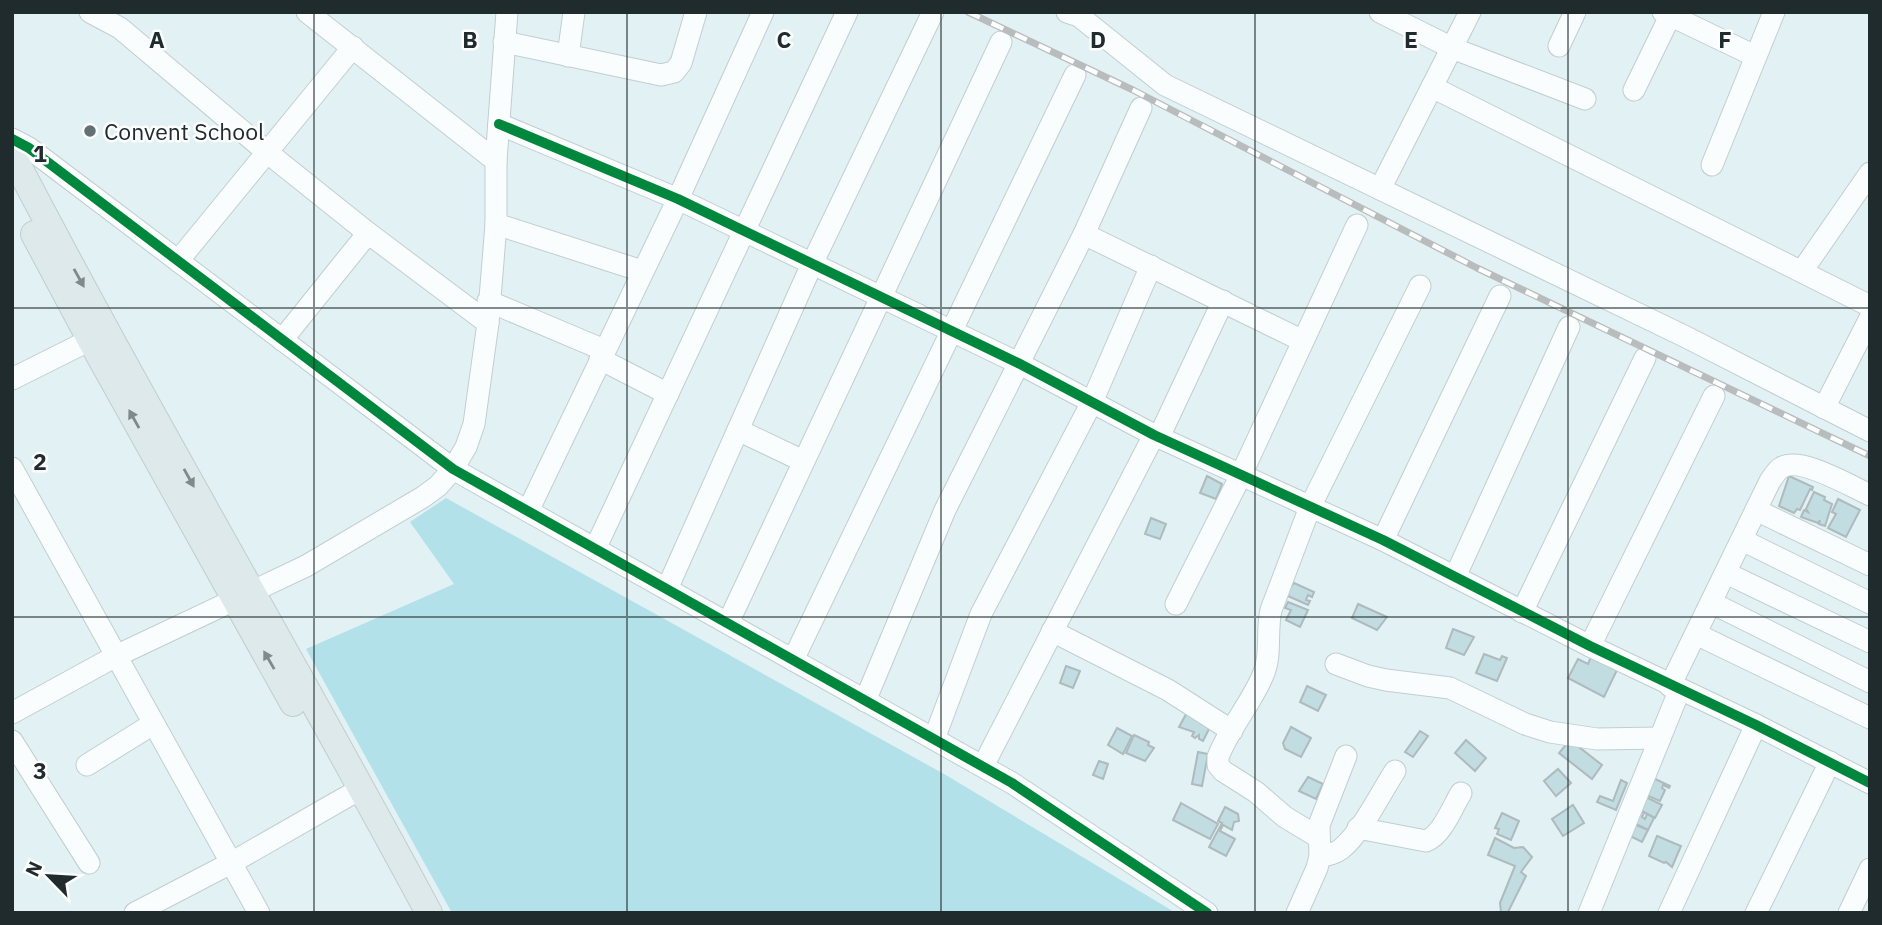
<svg xmlns="http://www.w3.org/2000/svg" width="1882" height="925" font-family="'IBM Plex Sans',sans-serif">
<style>
.green{fill:#b3e1e9}
.building{fill:#c1dde2;stroke:#aebabc;stroke-width:2}
.lines{fill:none;stroke-linecap:round;stroke-linejoin:round}
.minor-casing{stroke:#c1ced0;stroke-width:23}
.major-casing{stroke:#c4cccd;stroke-width:28}
.minor{stroke:#fafdfd;stroke-width:21}
.major{stroke:#dee9eb;stroke-width:26}
.rail-casing{stroke:#b8bcbd;stroke-width:7}
.rail{stroke:#fdfdfd;stroke-width:4.5;stroke-dasharray:13;stroke-linecap:butt}
.cycleway-casing{stroke:#fdfdfd;stroke-width:15}
.cycleway{stroke:#00873e;stroke-width:10}
.oneway{fill:#7f8a8c}
.grid{fill:none;stroke:#202b2d;stroke-width:2;stroke-opacity:0.55}
.poi-dot{fill:#647073;stroke:#fdfdfd;stroke-width:2.5}
.labels{text-anchor:middle;dominant-baseline:central;stroke-width:5;stroke-linejoin:round;paint-order:stroke}
.poi-label{font-size:23px;fill:#202b2d;stroke:#fdfdfd;text-anchor:start}
.grid-label{font-size:23px;text-anchor:middle;font-weight:bold;fill:#202b2d;stroke:#fdfdfd;stroke-width:5;stroke-linejoin:round;paint-order:stroke}
</style>
<rect width="100%" height="100%" fill="#e1f1f4"/>
<path class="green" d="M446,498L944,774L1176,913H452L306,649L454,584L410,522Z"/>
<g class="building">
<path d="M1207,476L1222,484L1216,499L1200,493Z"/>
<path d="M1789,476L1813,487L1812,490L1810,489L1800,510L1797,509L1794,513L1779,506Z"/>
<path d="M1814,492L1825,497L1824,500L1832,504L1825,526L1819,524L1820,520L1818,523L1801,517L1804,510L1808,512L1806,509Z"/>
<path d="M1838,499L1860,510L1846,537L1828,528L1836,514L1832,512Z"/>
<path d="M1151,518L1166,524L1160,539L1145,534Z"/>
<path d="M1294,583L1314,592L1312,597L1308,595L1306,600L1310,601L1308,605L1288,596V590Z"/>
<path d="M1288,602L1308,610L1300,627L1286,620L1291,610L1285,608Z"/>
<path d="M1358,604L1387,617L1377,630L1352,618Z"/>
<path d="M1453,629L1474,637L1464,655L1446,648Z"/>
<path d="M1484,654L1500,660L1502,656L1507,658L1497,681L1476,673Z"/>
<path d="M1591,657L1617,670L1604,697L1568,678L1578,659L1588,664Z"/>
<path d="M1066,666L1080,671L1073,688L1060,683Z"/>
<path d="M1307,686L1326,695L1318,711L1300,702Z"/>
<path d="M1190,707L1212,723L1203,741L1199,739V735L1195,738L1192,736L1194,732L1179,727Z"/>
<path d="M1291,727L1311,738L1301,757L1285,749L1283,743Z"/>
<path d="M1117,728L1132,736L1123,754L1108,745Z"/>
<path d="M1420,731L1428,736L1413,757L1405,752Z"/>
<path d="M1134,735L1149,742L1148,745L1154,748L1145,761L1126,753Z"/>
<path d="M1466,740L1486,758L1475,771L1455,753Z"/>
<path d="M1570,740L1602,765L1592,779L1559,753Z"/>
<path d="M1198,752L1208,754L1202,786L1192,784Z"/>
<path d="M1099,761L1108,764L1103,779L1093,775Z"/>
<path d="M1558,769L1571,783L1556,796L1544,781Z"/>
<path d="M1308,777L1323,784L1316,799L1299,791Z"/>
<path d="M1653,778L1670,786L1669,788L1663,785L1662,788L1665,790L1660,801L1646,795Z"/>
<path d="M1621,780L1627,783L1616,810L1597,802L1600,796L1613,801Z"/>
<path d="M1646,797L1662,805L1655,818L1640,810Z"/>
<path d="M1181,803L1218,824L1210,839L1173,820Z"/>
<path d="M1573,805L1584,823L1563,836L1552,819Z"/>
<path d="M1225,807L1238,814L1239,821L1234,822L1232,830L1223,825L1220,831L1235,839L1226,856L1209,847L1222,823L1218,821Z"/>
<path d="M1637,809L1644,813L1642,817L1645,819L1647,814L1654,818L1648,830L1630,821Z"/>
<path d="M1502,813L1519,821L1511,840L1497,834L1499,829L1495,828Z"/>
<path d="M1629,822L1648,830L1642,842L1624,833Z"/>
<path d="M1657,836L1681,846L1672,867L1666,862L1664,863L1649,856Z"/>
<path d="M1495,838L1514,848L1523,847L1532,857L1521,872L1526,876L1508,912H1501L1500,903L1515,866L1488,855Z"/>
</g>
<g class="lines">
<defs>
<g id="minor">
<path d="M90,12L120,28L268,153L368,233L488,323"/>
<path d="M307,12L496,161"/>
<path d="M1067,12L1079,16L1165,85L1686,337L1870,431"/>
<path d="M1380,12L1452,48L1585,99"/>
<path d="M1663,12L1755,56"/>
<path d="M504,42L661,75L674,72L681,63L696,12"/>
<path d="M1559,46L1575,12"/>
<path d="M568,56L574,12"/>
<path d="M1432,87L1870,306"/>
<path d="M1634,90L1672,12"/>
<path d="M499,124L678,199L1018,363L1154,435L1383,540L1590,646L1756,725L1870,783"/>
<path d="M12,139L29,148L453,469L1012,783L1207,913"/>
<path d="M1712,165L1774,12"/>
<path d="M1380,189L1470,12"/>
<path d="M496,224L642,271"/>
<path d="M1084,234L1303,341"/>
<path d="M178,261L353,47"/>
<path d="M1802,271L1870,173"/>
<path d="M488,301L604,350"/>
<path d="M282,340L368,233"/>
<path d="M600,359L668,394"/>
<path d="M12,379L104,333"/>
<path d="M1824,408L1870,318"/>
<path d="M738,430L803,461"/>
<path d="M1159,437L1223,301"/>
<path d="M12,468L259,913"/>
<path d="M1756,510L1870,565"/>
<path d="M528,511L678,199L763,12"/>
<path d="M1383,540L1500,296"/>
<path d="M1742,540L1870,603"/>
<path d="M595,549L847,12"/>
<path d="M1726,573L1870,642"/>
<path d="M1455,577L1569,327"/>
<path d="M667,589L812,264L933,12"/>
<path d="M1712,603L1870,682"/>
<path d="M1176,604L1241,475L1357,225"/>
<path d="M1522,612L1645,358"/>
<path d="M728,623L1001,42"/>
<path d="M1052,631L1168,690L1232,731"/>
<path d="M1696,634L1870,718"/>
<path d="M1590,646L1714,396"/>
<path d="M793,660L1075,75"/>
<path d="M1336,664L1368,676L1386,680L1450,688L1525,724L1550,732L1597,739L1660,738"/>
<path d="M1670,686L1770,481C1773,477 1777,470 1781,468C1799,455 1852,487 1870,495"/>
<path d="M865,701L945,510L1084,234L1141,108"/>
<path d="M12,713L116,656L306,566L423,497L438,486L453,469L466,447L474,424L488,323L496,224V161L507,12"/>
<path d="M934,739L981,614L1092,402L1151,266"/>
<path d="M12,741L89,863"/>
<path d="M87,765L153,724"/>
<path d="M983,766L1154,435"/>
<path d="M1358,828L1426,841C1442,835 1452,808 1461,793"/>
<path d="M1318,837L1285,817L1256,792L1223,771L1218,765V757C1229,728 1251,704 1263,675C1272,655 1266,632 1271,610L1310,507L1420,286"/>
<path d="M1320,856C1327,855 1335,854 1341,849C1362,832 1380,794 1395,771"/>
<path d="M135,913L231,863L362,788"/>
<path d="M1297,913L1317,868L1320,856L1319,825L1346,756"/>
<path d="M1589,913L1680,689"/>
<path d="M1669,913L1756,725"/>
<path d="M1756,913L1830,762"/>
<path d="M1849,913L1870,869"/>
</g>
<g id="major">
<path d="M12,154C145,410 293,659 429,913"/>
<path d="M34,234L90,339L293,703"/>
</g>
</defs>
<use href="#minor" class="minor-casing"/>
<use href="#major" class="major-casing"/>
<use href="#minor" class="minor"/>
<use href="#major" class="major"/>
<defs>
<path id="rail" d="M968,12L1133,90L1477,268L1870,456"/>
</defs>
<use href="#rail" class="rail-casing"/>
<use href="#rail" class="rail"/>
<defs>
<g id="cycleway">
<path d="M499,124L678,199L1018,363L1154,435L1383,540L1590,646L1756,725L1870,783"/>
<path d="M12,139L29,148L453,469L1012,783L1207,913"/>
</g>
</defs>
<use href="#cycleway" class="cycleway-casing"/>
<use href="#cycleway" class="cycleway"/>
</g>
<defs><path id="oneway-solid" d="M-6-.8H1V-3.2L6.5 0L1 3.2V.8H-6Z" transform="scale(1.75)"/></defs>
<g class="oneway">
<use href="#oneway-solid" transform="translate(79 278) rotate(61)"/>
<use href="#oneway-solid" transform="translate(134 419) rotate(-119)"/>
<use href="#oneway-solid" transform="translate(189 478) rotate(61)"/>
<use href="#oneway-solid" transform="translate(269 660) rotate(-120)"/>
</g>
<path class="grid" d="M314,12V913M627,12V913M941,12V913M1255,12V913M1568,12V913M12,308H1870M12,617H1870"/>
<circle class="poi-dot" cx="90" cy="131" r="7"/>
<g class="labels">
<g class="poi-label">
<text x="104" y="131">Convent School</text>
</g>
</g>
<g class="grid-label">
<text x="157" y="48">A</text>
<text x="470" y="48">B</text>
<text x="784" y="48">C</text>
<text x="1098" y="48">D</text>
<text x="1411" y="48">E</text>
<text x="1725" y="48">F</text>
<text x="40" y="162">1</text>
<text x="40" y="470">2</text>
<text x="40" y="779">3</text>
</g>
<rect width="1882" height="925" fill="none" stroke="#202b2d" stroke-width="28"/>
<g transform="translate(49 876) rotate(295)" stroke="#fdfdfd" stroke-width="5" paint-order="stroke">
<path d="M0-5L12 26L0 18L-12 26Z" fill="#202b2d"/>
<text y="-10" font-size="19" font-weight="bold" text-anchor="middle" fill="#202b2d">N</text>
</g>
</svg>
